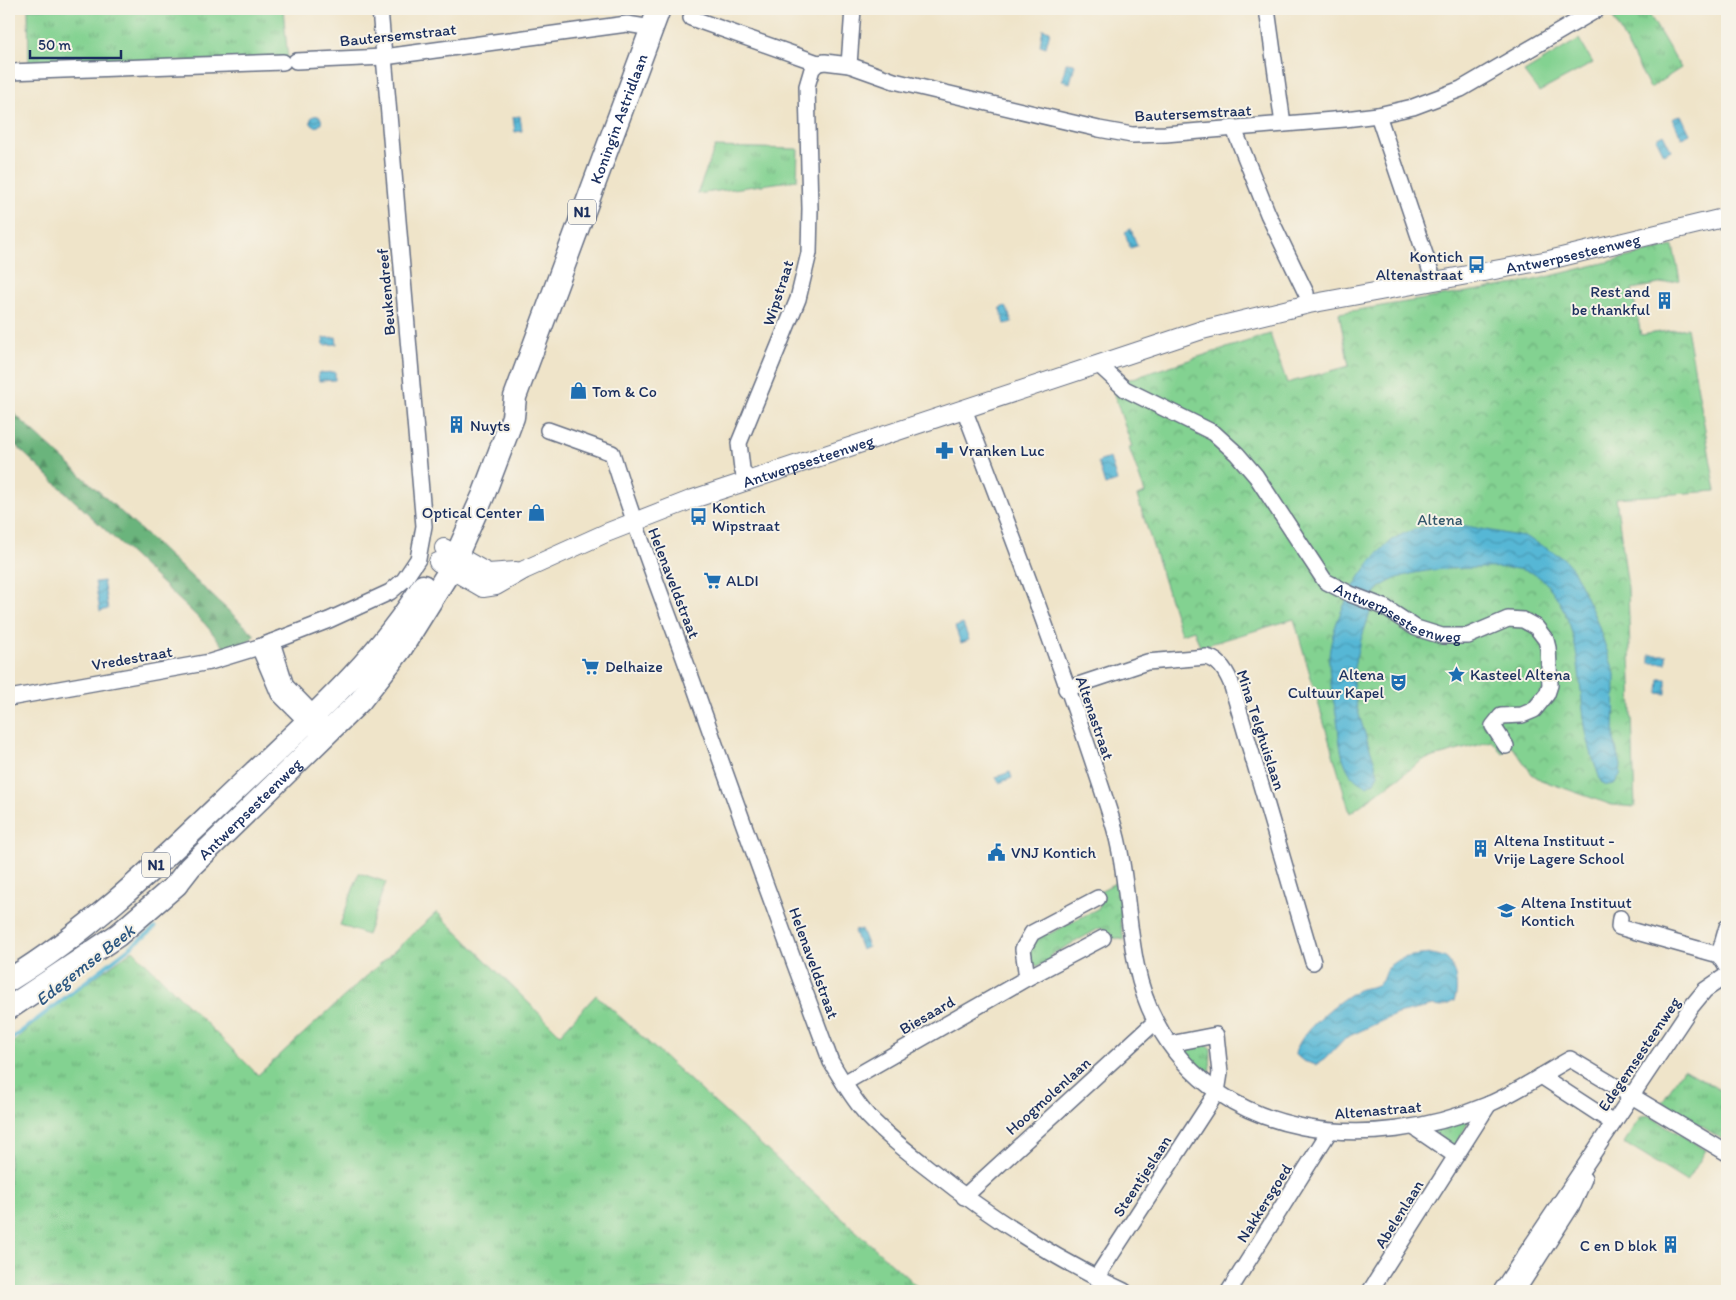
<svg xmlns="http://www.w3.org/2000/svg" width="1736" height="1300" font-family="Itim,sans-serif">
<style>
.grass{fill:url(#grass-tufts);stroke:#4f8078}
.forest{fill:url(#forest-firs);stroke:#42726c}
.park{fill:url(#park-crowns);stroke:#4f8078}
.pitch{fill:#83d291;stroke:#4f8078}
.water{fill:url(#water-waves);stroke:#38739a}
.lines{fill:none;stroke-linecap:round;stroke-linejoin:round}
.stream{stroke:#56b7d5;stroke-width:4}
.minor-casing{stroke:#656e83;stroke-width:18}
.tertiary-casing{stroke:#656e83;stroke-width:20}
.primary-casing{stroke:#656e83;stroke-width:25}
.minor{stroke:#fff;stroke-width:15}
.tertiary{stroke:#fff;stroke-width:18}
.primary{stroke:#fff;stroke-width:22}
.labels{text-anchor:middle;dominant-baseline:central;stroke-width:4;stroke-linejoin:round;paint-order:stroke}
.shield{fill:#f7f3e8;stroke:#5d6a87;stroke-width:1}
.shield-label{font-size:15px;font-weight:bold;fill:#1b2f5e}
.street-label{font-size:16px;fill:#1b2f5e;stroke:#f7f3e8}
.poi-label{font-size:16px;fill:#1b2f5e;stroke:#f7f3e8;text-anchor:start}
.park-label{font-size:16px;fill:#35586b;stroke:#f7f3e8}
.water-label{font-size:18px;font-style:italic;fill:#2d5882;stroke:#f7f3e8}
</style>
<defs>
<pattern id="grass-tufts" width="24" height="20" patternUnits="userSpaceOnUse" patternTransform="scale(1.25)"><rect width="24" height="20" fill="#83d291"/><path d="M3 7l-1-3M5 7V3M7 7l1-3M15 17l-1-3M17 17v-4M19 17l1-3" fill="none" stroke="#6aab7a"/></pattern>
<pattern id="forest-firs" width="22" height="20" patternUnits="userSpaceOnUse" patternTransform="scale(1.25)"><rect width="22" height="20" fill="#6ab47b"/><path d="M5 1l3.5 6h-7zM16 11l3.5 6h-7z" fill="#569368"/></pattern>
<pattern id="park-crowns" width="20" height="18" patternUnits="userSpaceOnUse" patternTransform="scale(1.25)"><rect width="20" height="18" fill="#83d291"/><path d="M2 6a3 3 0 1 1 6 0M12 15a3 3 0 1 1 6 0" fill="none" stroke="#6aab7a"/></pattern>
<pattern id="water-waves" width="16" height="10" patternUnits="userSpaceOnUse" patternTransform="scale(1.25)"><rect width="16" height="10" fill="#56b7d5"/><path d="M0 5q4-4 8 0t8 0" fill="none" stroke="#4695b0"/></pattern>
</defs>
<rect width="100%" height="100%" fill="#f7f3e8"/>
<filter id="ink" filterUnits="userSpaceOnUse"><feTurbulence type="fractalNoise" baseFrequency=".02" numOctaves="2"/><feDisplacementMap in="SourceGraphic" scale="10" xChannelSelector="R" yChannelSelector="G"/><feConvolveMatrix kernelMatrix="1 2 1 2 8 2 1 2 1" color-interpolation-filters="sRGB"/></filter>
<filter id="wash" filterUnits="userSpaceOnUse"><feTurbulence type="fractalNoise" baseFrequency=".0096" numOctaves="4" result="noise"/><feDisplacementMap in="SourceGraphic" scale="20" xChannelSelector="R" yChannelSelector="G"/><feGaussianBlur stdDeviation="1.12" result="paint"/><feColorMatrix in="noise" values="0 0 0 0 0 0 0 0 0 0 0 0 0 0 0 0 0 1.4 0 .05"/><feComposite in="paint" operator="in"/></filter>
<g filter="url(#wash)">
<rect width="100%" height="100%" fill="#efe4c9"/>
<g class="grass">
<path d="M28,9H283L288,59L29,63Z"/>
<path d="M1620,9H1646L1681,68L1650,88L1611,14Z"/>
<path d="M715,147L798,149L797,180L697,194Z"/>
<path d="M437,912L560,1034L596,995L922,1291H9V1046L51,1009L133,950L258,1075Z"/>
<path d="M1207,1044L1211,1049L1210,1077L1202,1073L1181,1047Z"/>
<path d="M1683,1069L1727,1094V1142L1662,1102Z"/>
<path d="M1648,1115L1706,1150L1687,1182L1624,1143L1641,1116Z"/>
<path d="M1470,1118L1456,1145L1452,1146L1430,1129Z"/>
</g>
<path class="forest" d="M9,409L255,635L232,657L205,624L9,439Z"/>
<g class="park">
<path d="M1673,246L1680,280L1632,289L1641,335L1687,328L1716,491L1616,498L1628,588L1635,807L1612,805L1541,780L1532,774L1512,746L1502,753L1492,741L1423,760L1350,813L1294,619L1200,647L1194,630L1181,634L1137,496L1145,493L1129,448L1132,447L1111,385L1270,334L1287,383L1349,366L1339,313L1522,283Z"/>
<path d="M1117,882L1122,919L1120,922L1124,940L1108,937L1105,930L1100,928L1051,955L1050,962L1037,966C1027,961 1030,952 1032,943L1042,933L1049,934L1099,908L1100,902L1096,893Z"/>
</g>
<g class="pitch">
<path d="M1579,39L1593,63L1539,92L1524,72Z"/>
<path d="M359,873L386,882L367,935L340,925Z"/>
</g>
<g class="water">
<path d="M1043,29L1050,31L1046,47L1040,45Z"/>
<path d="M1066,63L1075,64L1070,83L1062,81Z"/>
<path d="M1681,115L1690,134L1682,138L1672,119Z"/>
<circle cx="316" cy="121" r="5.5"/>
<path d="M520,116L522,131L515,132L513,117Z"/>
<path d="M1663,134L1671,150L1664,154L1656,138Z"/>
<path d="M1131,229L1137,246L1130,248L1125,232Z"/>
<path d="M1006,306L1012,322L1005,324L1000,308Z"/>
<path d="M336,337L337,344L324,345L323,338Z"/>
<path d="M335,372V380L319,381L318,373Z"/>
<path d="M1110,458L1117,481L1105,485L1098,462Z"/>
<path d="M1436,523L1461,525L1528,538L1562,557L1573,569L1596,619L1615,674L1614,740L1621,765L1620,775L1614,784L1607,785L1601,782C1595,765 1589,748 1586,731C1577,680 1583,625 1546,583C1529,564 1498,568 1474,568C1445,569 1407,569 1382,586C1372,593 1372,605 1369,616C1363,634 1352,663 1353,682C1355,713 1370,744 1378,774L1374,782L1367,786C1343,778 1340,749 1338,726C1335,705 1329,682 1329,661C1329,622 1364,558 1397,537C1409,530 1423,527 1436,523Z"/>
<path d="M103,581L108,609L100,611L95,582Z"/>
<path d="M963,624L969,640L961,643L955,627Z"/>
<rect x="1650" y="655" width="16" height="8"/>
<path d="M1659,679H1666V694L1658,693Z"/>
<path d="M1010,772L1012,778L999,783L996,777Z"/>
<path d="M861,929L868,947L861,950L854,931Z"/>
<path d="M1432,954C1437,955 1443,956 1447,959C1456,968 1459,991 1454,1001L1442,1007L1433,1006L1397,1014L1345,1038L1325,1059L1316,1065L1303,1061L1296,1055C1294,1036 1342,997 1358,990C1366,987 1373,988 1380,983C1384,979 1384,973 1387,969C1396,956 1418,955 1432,954Z"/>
</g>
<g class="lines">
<path class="stream" d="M9,1041L155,928"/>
</g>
</g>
<g filter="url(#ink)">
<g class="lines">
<defs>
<g id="minor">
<path d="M1267,9L1283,124"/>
<path d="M691,18L818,63L825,62L849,65L894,81L1099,129L1132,135L1165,134L1345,119L1378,115L1413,107L1461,89L1598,9"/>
<path d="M296,61L384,57L627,24L652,28"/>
<path d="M849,65L853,9"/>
<path d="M9,72L283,62"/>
<path d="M1378,115L1431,272"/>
<path d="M1234,129L1268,214L1306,293"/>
<path id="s1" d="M1099,365L1125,389L1214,433L1237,454L1256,476L1325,581L1350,594L1384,607L1416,628L1442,636H1468L1508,619L1523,620L1536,627L1546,640L1548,648L1550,685L1547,694L1534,710L1522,715L1501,716L1493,726L1506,746"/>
<path d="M964,409C1016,545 1068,682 1112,820C1133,885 1123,961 1156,1022C1220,1143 1373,1153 1487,1105C1516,1093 1543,1074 1570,1059L1727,1153"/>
<path d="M548,430L612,453C636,533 667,609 695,688C739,813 785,938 831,1062C842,1080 853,1100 868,1116C887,1136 909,1153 931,1170C991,1218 1055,1259 1124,1291"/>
<path d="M748,481L742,469L739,443L798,299L809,253L810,209L807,86L812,69L818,63"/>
<path d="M272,642L286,686L321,722"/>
<path d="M259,647L279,694L313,728"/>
<path d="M1066,689L1147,662L1206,657C1219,659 1226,671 1231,683L1313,962"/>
<path d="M9,698L210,662L259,647L329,620L390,592L404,580L418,559L424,526L380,9"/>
<path d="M1620,918L1619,927L1719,955L1727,968"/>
<path d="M1719,955L1727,927"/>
<path d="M1027,978L1023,949L1032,933L1098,898"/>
<path d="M1541,1076L1613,1123"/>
<path d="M844,1083L1027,978L1103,938"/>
<path d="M1415,1128L1456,1156"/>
<path d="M964,1197L1155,1022"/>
<path d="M1096,1278L1217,1092L1220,1073L1216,1035L1170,1044"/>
<path d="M1229,1291L1329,1132"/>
<path d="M1370,1291L1489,1104"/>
<path d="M1501,1291L1691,1007L1705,990L1727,975"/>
<path d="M1517,1291L1573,1204L1584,1179"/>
</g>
<g id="tertiary">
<path d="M444,548L488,573L516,571"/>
<path id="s2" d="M438,562L483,588L496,586L524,570L606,533L693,499L1202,330L1309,304L1549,260L1727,217"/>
</g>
<g id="primary">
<path d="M9,980C96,927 169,853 243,783C307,722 376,662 423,586"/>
<path id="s3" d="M9,1008L118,935L176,885L190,867L360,701L400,650L450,570L483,496L513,417L515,397L659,9"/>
</g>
</defs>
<use href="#minor" class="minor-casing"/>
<use href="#tertiary" class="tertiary-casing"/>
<use href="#primary" class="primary-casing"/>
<use href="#minor" class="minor"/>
<use href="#tertiary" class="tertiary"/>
<use href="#primary" class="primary"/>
</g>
</g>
<defs>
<symbol id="bus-bare" viewBox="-9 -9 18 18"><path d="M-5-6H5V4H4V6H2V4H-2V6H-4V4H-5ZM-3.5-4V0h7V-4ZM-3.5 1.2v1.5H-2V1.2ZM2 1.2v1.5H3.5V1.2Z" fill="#1f6fb2" stroke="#f7f3e8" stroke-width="2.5" paint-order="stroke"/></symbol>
<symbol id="building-bare" viewBox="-9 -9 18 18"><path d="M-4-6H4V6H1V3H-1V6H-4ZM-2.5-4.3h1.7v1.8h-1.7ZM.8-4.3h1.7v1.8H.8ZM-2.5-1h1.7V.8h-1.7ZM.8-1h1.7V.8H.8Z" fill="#1f6fb2" stroke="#f7f3e8" stroke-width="2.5" paint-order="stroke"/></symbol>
<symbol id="shop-bare" viewBox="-9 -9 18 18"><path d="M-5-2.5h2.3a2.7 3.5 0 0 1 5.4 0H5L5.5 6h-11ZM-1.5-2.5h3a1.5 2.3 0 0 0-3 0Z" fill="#1f6fb2" stroke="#f7f3e8" stroke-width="2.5" paint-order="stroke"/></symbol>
<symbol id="pharmacy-bare" viewBox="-9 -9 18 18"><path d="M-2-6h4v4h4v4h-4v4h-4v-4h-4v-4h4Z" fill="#1f6fb2" stroke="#f7f3e8" stroke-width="2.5" paint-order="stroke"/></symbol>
<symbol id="supermarket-bare" viewBox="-9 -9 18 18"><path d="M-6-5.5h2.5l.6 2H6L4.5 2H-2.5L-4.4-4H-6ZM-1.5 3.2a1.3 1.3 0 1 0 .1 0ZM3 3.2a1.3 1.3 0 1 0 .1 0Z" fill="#1f6fb2" stroke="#f7f3e8" stroke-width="2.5" paint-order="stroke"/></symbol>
<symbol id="sight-bare" viewBox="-9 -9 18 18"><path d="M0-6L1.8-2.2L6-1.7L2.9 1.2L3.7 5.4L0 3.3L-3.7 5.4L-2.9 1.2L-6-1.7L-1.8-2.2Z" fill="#1f6fb2" stroke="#f7f3e8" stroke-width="2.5" paint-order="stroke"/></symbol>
<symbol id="theatre-bare" viewBox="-9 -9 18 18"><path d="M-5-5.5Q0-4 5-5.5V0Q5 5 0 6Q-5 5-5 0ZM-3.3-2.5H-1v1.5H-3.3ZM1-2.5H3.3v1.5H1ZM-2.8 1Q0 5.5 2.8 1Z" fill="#1f6fb2" stroke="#f7f3e8" stroke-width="2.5" paint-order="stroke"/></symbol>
<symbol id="civic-bare" viewBox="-9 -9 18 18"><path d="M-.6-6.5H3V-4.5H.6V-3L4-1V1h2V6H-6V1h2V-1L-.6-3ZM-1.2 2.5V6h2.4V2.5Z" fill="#1f6fb2" stroke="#f7f3e8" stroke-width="2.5" paint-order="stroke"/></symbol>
<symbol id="school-bare" viewBox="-9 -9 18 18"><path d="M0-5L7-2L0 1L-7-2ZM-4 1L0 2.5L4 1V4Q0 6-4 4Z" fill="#1f6fb2" stroke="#f7f3e8" stroke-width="2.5" paint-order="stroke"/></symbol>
</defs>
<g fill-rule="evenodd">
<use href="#bus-bare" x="1464" y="252" width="25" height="25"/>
<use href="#building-bare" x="1652" y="288" width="25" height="25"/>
<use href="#shop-bare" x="566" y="378" width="25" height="25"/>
<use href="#building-bare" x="444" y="412" width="25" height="25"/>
<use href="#pharmacy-bare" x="932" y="438" width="25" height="25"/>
<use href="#shop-bare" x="524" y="500" width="25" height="25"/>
<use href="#bus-bare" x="686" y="504" width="25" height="25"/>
<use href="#supermarket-bare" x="700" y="568" width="25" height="25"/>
<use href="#supermarket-bare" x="578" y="654" width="25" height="25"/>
<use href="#sight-bare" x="1444" y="662" width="25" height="25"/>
<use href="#theatre-bare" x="1386" y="670" width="25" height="25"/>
<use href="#building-bare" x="1468" y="836" width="25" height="25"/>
<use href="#civic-bare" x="984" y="840" width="25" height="25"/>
<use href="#school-bare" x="1494" y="898" width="25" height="25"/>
<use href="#building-bare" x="1658" y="1232" width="25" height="25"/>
</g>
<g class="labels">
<g class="shield">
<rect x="568" y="199.5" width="28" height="25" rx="4"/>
<rect x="142" y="852.5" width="28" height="25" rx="4"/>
</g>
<g class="shield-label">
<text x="582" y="212">N1</text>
<text x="156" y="865">N1</text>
</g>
<g class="street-label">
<text transform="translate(398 35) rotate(-6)">Bautersemstraat</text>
<text transform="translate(1193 113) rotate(-3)">Bautersemstraat</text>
<text stroke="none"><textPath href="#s3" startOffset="1110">Koningin Astridlaan</textPath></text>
<text stroke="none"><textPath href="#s2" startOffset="1196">Antwerpsesteenweg</textPath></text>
<text transform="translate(386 292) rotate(-95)">Beukendreef</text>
<text transform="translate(778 293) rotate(-72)">Wipstraat</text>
<text stroke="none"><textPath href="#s2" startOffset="402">Antwerpsesteenweg</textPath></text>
<text transform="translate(674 583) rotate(69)">Helenaveldstraat</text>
<text stroke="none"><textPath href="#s1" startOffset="401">Antwerpsesteenweg</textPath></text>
<text transform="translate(132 658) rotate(-10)">Vredestraat</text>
<text transform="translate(1095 718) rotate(71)">Altenastraat</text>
<text transform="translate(1261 730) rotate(72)">Mina Telghuislaan</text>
<text stroke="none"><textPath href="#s3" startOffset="314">Antwerpsesteenweg</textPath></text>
<text transform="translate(814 963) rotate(70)">Helenaveldstraat</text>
<text transform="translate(927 1015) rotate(-30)">Biesaard</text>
<text transform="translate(1639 1054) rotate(-56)">Edegemsesteenweg</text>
<text transform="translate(1048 1096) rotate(-42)">Hoogmolenlaan</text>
<text transform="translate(1378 1110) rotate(-5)">Altenastraat</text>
<text transform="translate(1142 1176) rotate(-57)">Steentjeslaan</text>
<text transform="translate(1264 1203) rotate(-58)">Nakkersgoed</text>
<text transform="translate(1399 1214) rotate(-58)">Abelenlaan</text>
</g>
<g class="poi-label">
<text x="1463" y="256" text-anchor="end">Kontich<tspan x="1463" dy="18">Altenastraat</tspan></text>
<text x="1650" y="291" text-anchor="end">Rest and<tspan x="1650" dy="18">be thankful</tspan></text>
<text x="592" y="391">Tom &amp; Co</text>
<text x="470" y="425">Nuyts</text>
<text x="959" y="450">Vranken Luc</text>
<text x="712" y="507">Kontich<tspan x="712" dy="18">Wipstraat</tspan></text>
<text x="522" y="512" text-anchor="end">Optical Center</text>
<text x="726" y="580">ALDI</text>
<text x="605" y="666">Delhaize</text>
<text x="1384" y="674" text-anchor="end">Altena<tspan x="1384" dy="18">Cultuur Kapel</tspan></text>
<text x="1470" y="674">Kasteel Altena</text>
<text x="1494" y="840">Altena Instituut -<tspan x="1494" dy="18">Vrije Lagere School</tspan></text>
<text x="1011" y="852">VNJ Kontich</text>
<text x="1521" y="902">Altena Instituut<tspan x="1521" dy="18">Kontich</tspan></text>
<text x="1657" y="1245" text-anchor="end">C en D blok</text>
</g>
<g class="park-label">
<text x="1440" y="519">Altena</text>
</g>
<g class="water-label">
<text transform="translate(85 965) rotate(-38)">Edegemse Beek</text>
</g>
</g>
<rect width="1736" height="1300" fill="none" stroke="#f7f3e8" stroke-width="30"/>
<path d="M30 50v8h91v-8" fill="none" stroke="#1b2f5e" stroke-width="2.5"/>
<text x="38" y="50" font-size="15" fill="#1b2f5e" stroke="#f7f3e8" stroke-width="4" paint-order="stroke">50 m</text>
</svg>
